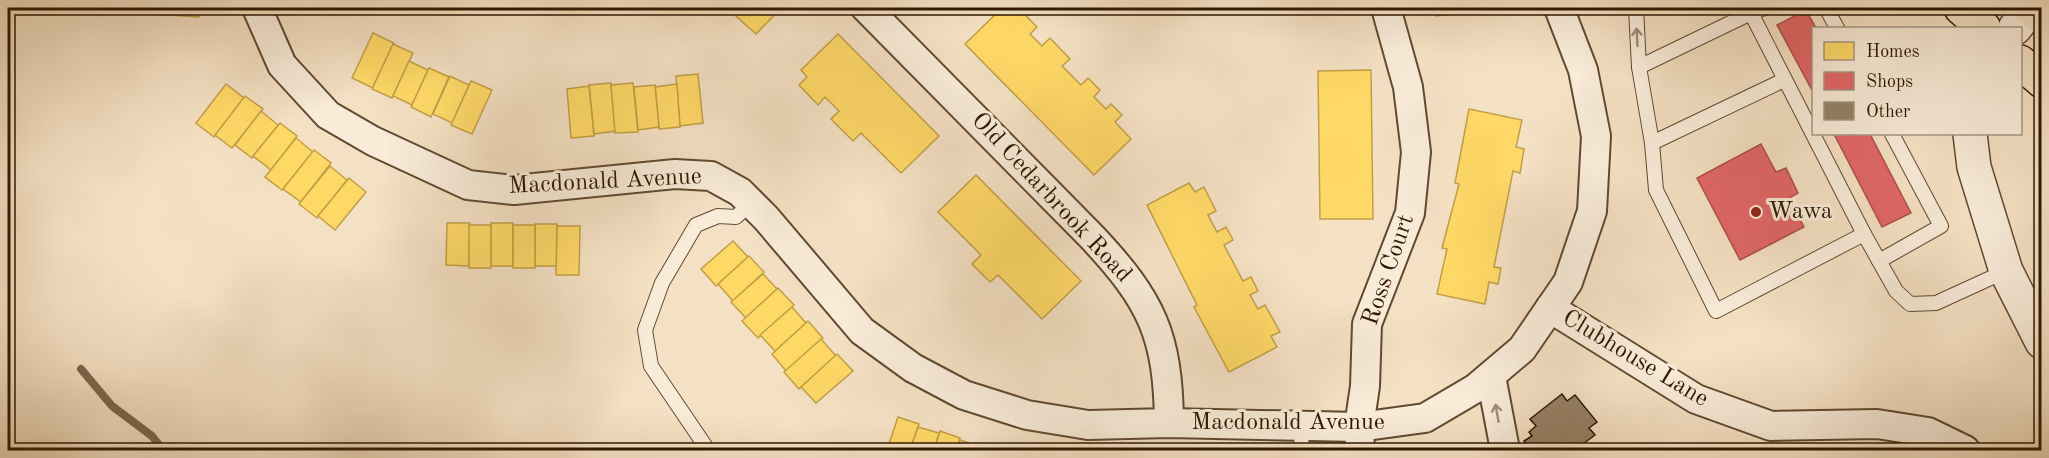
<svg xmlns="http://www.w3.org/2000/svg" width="2049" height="458" font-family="'Old Standard TT',serif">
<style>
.homes{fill:#ffd966;stroke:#c09f47;stroke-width:1.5}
.shops{fill:#e06666;stroke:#ab4f47;stroke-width:1.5}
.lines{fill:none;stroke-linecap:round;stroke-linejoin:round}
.stream{stroke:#7d674d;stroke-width:8}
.building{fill:#958065;stroke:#2e1800;stroke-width:1.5}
.service-casing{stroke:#604a31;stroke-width:16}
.minor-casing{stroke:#604a31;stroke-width:32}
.tertiary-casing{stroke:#604a31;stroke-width:36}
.trunk-casing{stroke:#2e1800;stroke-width:36}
.service{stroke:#f8ebd8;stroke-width:14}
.minor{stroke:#f8ebd8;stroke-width:28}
.tertiary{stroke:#f8ebd8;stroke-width:33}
.trunk{stroke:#f4e0c3;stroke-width:33}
.oneway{stroke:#9d8c77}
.poi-dot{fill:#8f2418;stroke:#f8ebd8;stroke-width:2}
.labels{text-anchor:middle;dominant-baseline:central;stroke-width:6;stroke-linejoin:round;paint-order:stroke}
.street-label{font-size:24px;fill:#2e1800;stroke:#f8ebd8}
.poi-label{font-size:24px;fill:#2e1800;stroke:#f8ebd8;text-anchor:start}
</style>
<rect width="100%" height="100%" fill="#f4e0c3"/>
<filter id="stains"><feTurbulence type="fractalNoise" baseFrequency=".00333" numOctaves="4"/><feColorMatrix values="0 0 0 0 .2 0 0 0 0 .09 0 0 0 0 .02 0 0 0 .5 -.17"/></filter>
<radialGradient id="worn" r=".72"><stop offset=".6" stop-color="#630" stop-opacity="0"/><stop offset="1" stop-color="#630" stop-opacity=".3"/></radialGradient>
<g class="homes">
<path d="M150,8H200L199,17L150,14Z"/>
<path d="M727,8H781L756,34Z"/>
<path d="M1002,8L1010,12L1018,8L1037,27L1030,34L1042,46L1050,38L1070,59L1062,66L1081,85L1088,78L1100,90L1094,97L1106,109L1111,104L1122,115L1115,122L1131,139L1094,175L965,44Z"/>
<path d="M1281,8H1335V9L1281,13Z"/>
<path d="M1435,8H1484V11L1436,16Z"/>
<path d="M373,33L394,43L373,88L352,78Z"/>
<path d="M838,34L939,136L901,173L861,133L853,141L831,119L839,111L825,97L818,105L799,85L807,77L801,70Z"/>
<path d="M393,44L413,53L392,98L372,89Z"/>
<path d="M409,61L428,70L412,105L393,96Z"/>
<path d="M429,68L449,77L431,117L411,107Z"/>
<path d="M1371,70L1373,219H1320L1318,71Z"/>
<path d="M698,74L703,123L680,126L676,76Z"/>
<path d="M450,76L469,85L452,123L433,114Z"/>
<path d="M471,81L492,90L472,134L451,125Z"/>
<path d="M611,83L616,131L594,134L589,85Z"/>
<path d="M633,83L638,132L615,133L611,85Z"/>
<path d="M226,84L244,98L214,137L196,123Z"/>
<path d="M677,84L680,127L659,129L655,87Z"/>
<path d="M655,85L659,127L638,130L634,87Z"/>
<path d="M589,86L594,136L571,138L567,89Z"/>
<path d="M245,96L263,109L232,148L215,135Z"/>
<path d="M1469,109L1522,120L1516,147L1524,149L1520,173L1513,171L1494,267L1501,268L1498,284L1489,282L1485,304L1437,294L1447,249L1442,248L1459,184L1455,183Z"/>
<path d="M261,111L278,125L252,158L235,145Z"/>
<path d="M280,123L297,136L271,170L253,156Z"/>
<path d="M296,138L313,152L282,190L265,177Z"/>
<path d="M314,150L331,163L301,202L283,189Z"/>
<path d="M330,166L347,180L317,218L299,204Z"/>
<path d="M976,175L1081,281L1042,319L998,275L990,282L972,264L981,255L938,212Z"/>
<path d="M349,178L366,192L335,230L318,216Z"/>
<path d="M1189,183L1195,192L1204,187L1216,211L1208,215L1217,232L1226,227L1233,240L1224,245L1243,281L1251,277L1258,291L1250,295L1258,309L1265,305L1280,332L1271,336L1277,347L1229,372L1194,307L1197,305L1147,205Z"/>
<path d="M447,223H470L469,266L446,265Z"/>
<rect x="491" y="223" width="22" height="43"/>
<rect x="535" y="224" width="22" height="42"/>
<rect x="469" y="225" width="22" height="43"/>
<rect x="513" y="225" width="22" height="43"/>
<path d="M557,226H580L579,275H556Z"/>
<path d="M733,241L748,257L716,286L701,269Z"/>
<path d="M749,256L764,272L733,301L718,284Z"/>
<path d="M763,274L777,289L746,318L731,302Z"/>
<path d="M778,288L794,305L758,338L742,321Z"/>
<path d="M792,307L806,323L775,351L760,335Z"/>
<path d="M808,321L823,338L786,371L772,354Z"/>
<path d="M821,339L836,356L799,389L784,372Z"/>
<path d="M837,354L853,371L816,403L801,387Z"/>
<path d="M898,417L919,424L910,450H887Z"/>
<path d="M918,427L939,433L934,450H910Z"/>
<path d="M940,431L960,438L956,450H934Z"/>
<path d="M960,440L981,447L980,450H956Z"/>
</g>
<g class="shops">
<path d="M1806,10L1816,28H1814V94L1777,25Z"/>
<path d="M1834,134H1870L1911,213L1882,227Z"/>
<path d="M1761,144L1776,172L1786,168L1798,193L1789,198L1804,227L1740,260L1697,178Z"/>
</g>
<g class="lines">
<path class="stream" d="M81,369L112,406L152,436L163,450"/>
</g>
<path class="building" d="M1562,394L1567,401L1575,395L1597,422L1589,428L1595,435L1575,450H1532L1524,441L1532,436L1529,432L1536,426L1530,419Z"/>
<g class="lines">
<defs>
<g id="service">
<path d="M1636,8L1639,67"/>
<path d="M1749,8L1751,13L1639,67L1652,143L1784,80"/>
<path d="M1764,8L1751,13L1864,234L1896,291L1910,304L1936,303L2006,271"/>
<path d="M1826,8L1837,28"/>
<path d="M1652,143L1656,190L1716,311L1864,234"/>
<path d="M1879,261L1941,226L1892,134"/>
<path d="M708,450L651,366L645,330L662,283L696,225L718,216L736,217L751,203"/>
<path d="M1301,450L1302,427"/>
</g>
<g id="minor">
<path d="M257,8L282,65L328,115L373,141L468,185L514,190L675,174L711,176L740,192L766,218L862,331L913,368L964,395L1027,415L1088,425L1169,423L1359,427L1425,418L1476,388L1522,349L1568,282L1592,211L1596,136L1583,70L1559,8"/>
<path d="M866,8L1092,237C1152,301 1168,335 1169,423"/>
<path d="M1550,308L1696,399L1771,426L1877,424L1928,432L1965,450"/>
<path d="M1491,376L1505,450"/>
<path d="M1360,450L1359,427L1365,386L1367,324L1410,213L1416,152L1408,87L1386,8"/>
</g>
<g id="tertiary">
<path d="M2015,28L2031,8"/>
<path d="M1970,134L1974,167L2006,271L2042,342"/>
</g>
<g id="trunk">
<path d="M1961,8L1984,28"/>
<path d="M2030,8L2042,17"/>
<path d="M2020,62L2042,81"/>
</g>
</defs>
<use href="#service" class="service-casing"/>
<use href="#minor" class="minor-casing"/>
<use href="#tertiary" class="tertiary-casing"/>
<use href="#trunk" class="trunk-casing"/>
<use href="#service" class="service"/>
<use href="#minor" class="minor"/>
<use href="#tertiary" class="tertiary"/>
<use href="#trunk" class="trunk"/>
</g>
<defs><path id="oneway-shaft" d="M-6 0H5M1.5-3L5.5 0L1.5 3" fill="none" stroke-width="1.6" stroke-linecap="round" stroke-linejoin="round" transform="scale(1.5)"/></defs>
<g class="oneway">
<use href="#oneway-shaft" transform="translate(1637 37) rotate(-93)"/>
<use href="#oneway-shaft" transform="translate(1497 413) rotate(-100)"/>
</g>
<circle class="poi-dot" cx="1756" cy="212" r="6"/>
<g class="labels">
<g class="street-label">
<text transform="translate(605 182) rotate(-3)">Macdonald Avenue</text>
<text transform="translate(1051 198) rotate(47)">Old Cedarbrook Road</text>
<text transform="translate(1389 270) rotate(-71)">Ross Court</text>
<text transform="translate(1635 359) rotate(31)">Clubhouse Lane</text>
<text x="1288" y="423">Macdonald Avenue</text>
</g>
<g class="poi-label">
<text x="1768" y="212">Wawa</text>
</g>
</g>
<rect width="2049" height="458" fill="none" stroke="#f4e0c3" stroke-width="30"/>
<rect x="9" y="9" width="2031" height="440" fill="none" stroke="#2e1800" stroke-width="3"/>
<rect x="15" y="15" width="2019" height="428" fill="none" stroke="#2e1800" stroke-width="1.5"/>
<rect x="1812" y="27" width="210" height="108" fill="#f8ebd8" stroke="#a79782" stroke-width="1.5"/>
<rect x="1824" y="42" width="30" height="18" fill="#ffd966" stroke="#a79782" stroke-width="1.5"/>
<text x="1866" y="57" font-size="18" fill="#2e1800">Homes</text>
<rect x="1824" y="72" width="30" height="18" fill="#e06666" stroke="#a79782" stroke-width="1.5"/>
<text x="1866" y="87" font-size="18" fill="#2e1800">Shops</text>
<rect x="1824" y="102" width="30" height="18" fill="#958065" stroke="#a79782" stroke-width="1.5"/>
<text x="1866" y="117" font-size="18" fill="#2e1800">Other</text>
<rect width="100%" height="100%" filter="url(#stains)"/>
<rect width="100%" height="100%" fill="url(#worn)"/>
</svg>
